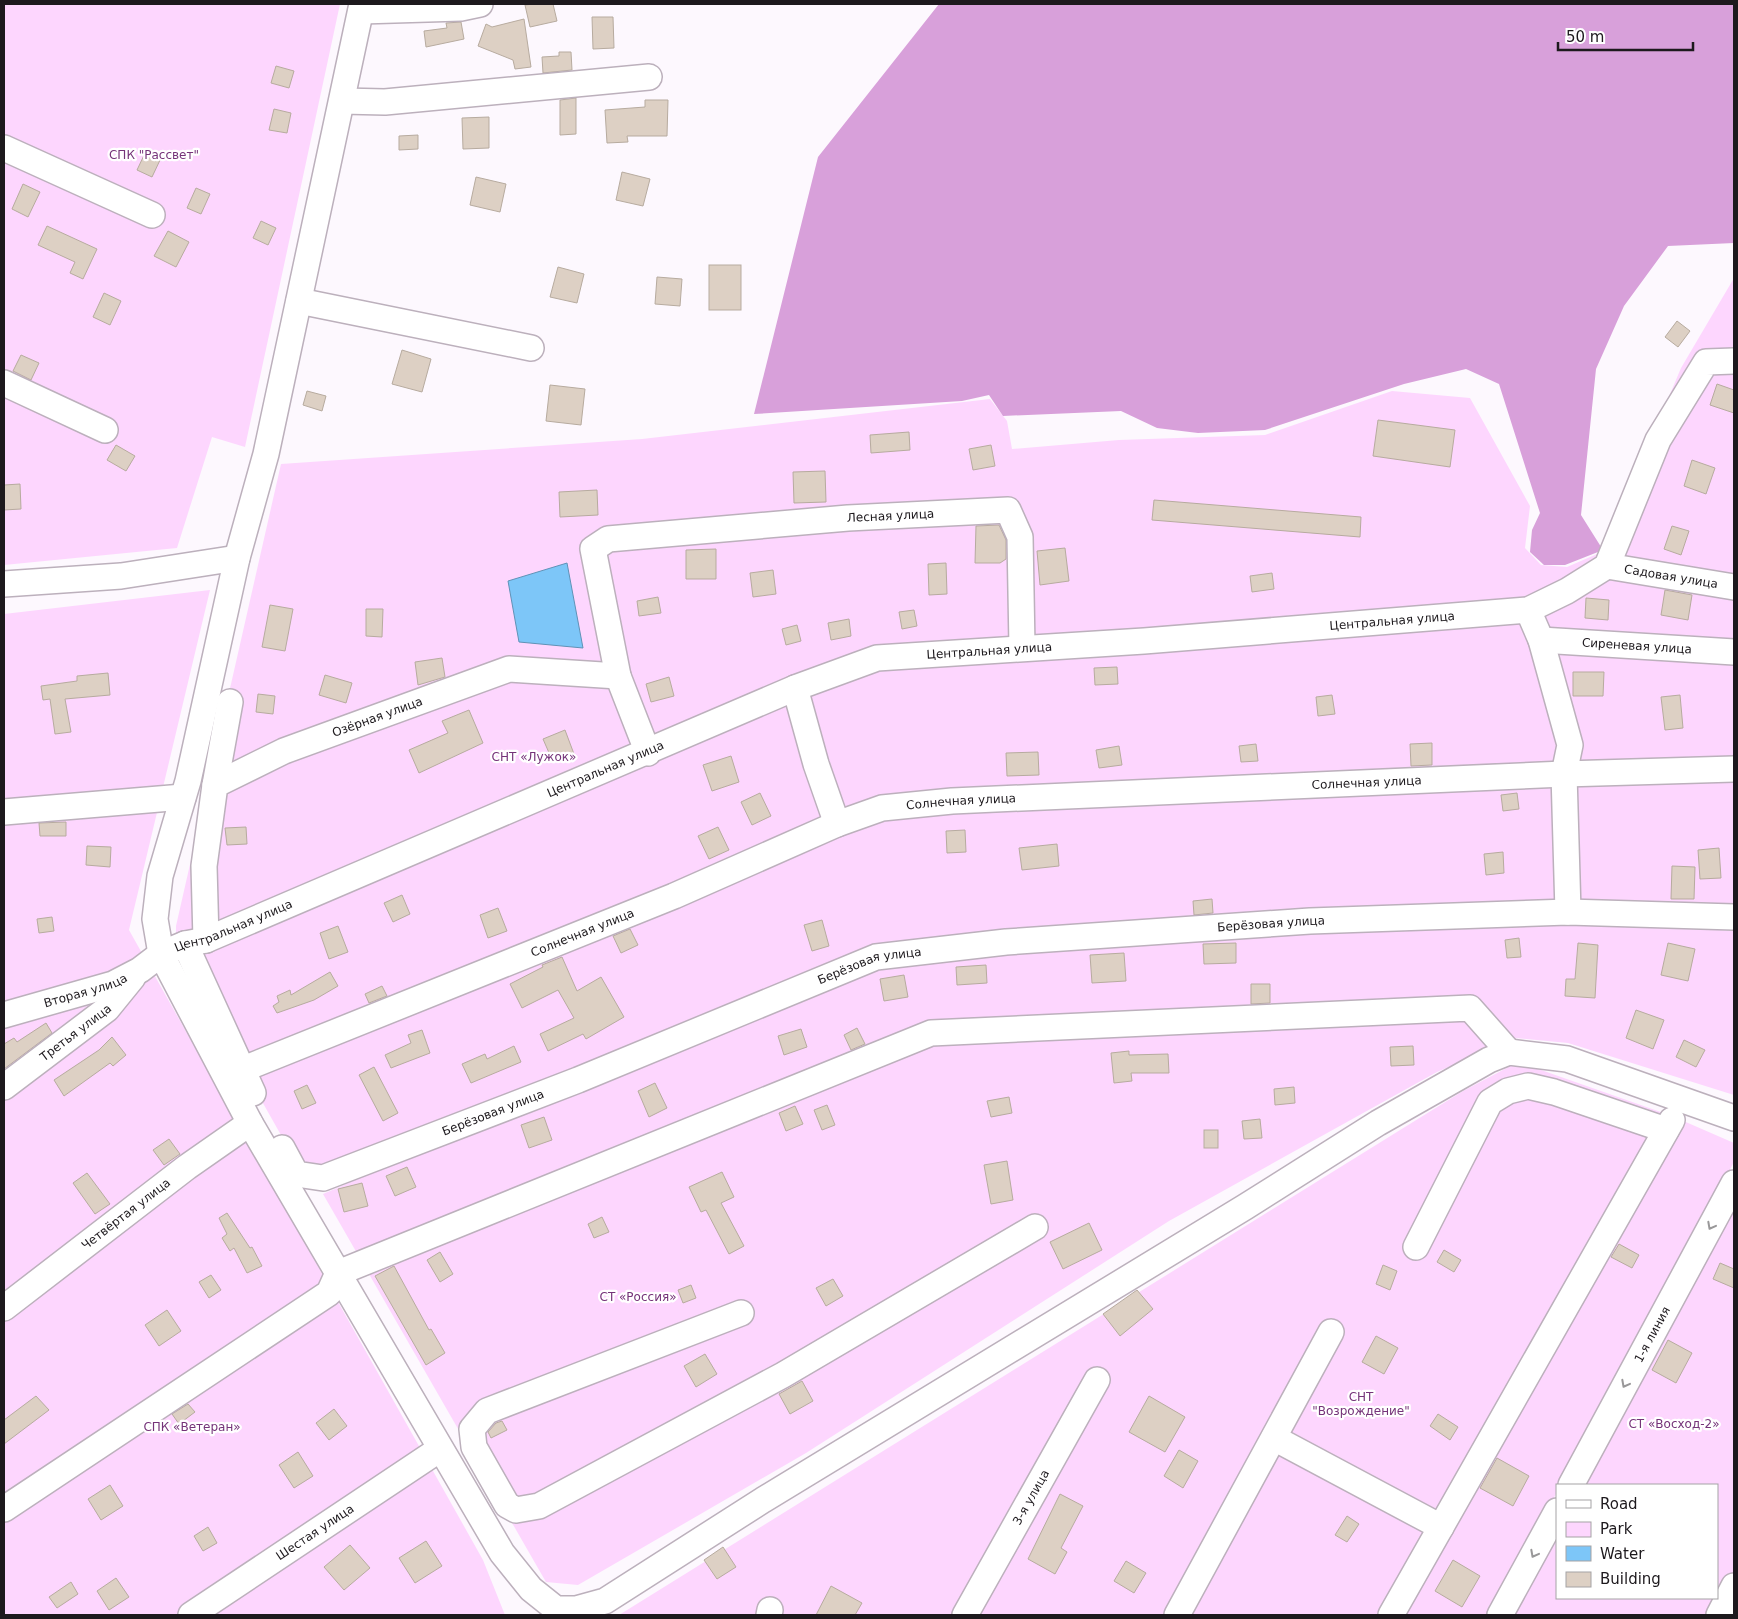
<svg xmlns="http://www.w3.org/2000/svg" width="1738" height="1619" font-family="'DejaVu Sans',sans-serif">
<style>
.green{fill:#fdd6fe}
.forest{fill:#d8a0da}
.water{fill:#7dc6f8;stroke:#6092b6}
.building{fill:#ddd0c4;stroke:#b7ab9f}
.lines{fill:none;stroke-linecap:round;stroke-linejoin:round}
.minor-casing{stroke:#bcb0bc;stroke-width:28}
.minor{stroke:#fff;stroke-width:25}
.oneway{stroke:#999899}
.labels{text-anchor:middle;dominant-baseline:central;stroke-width:4.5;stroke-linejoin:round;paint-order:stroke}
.park-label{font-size:12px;fill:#753379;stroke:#fff}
.street-label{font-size:12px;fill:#1d191d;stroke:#fff}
</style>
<rect width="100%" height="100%" fill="#fdf8fe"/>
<g class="green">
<path d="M4,4H340L245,447L212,437L177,548L4,565Z"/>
<path d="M1734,278V919L941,943L310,1180L299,1167L176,949V926L281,464L642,439L990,399L1007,421L1012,449L1119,440L1265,435L1392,391L1470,398L1530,506L1525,548L1541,565L1567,567L1604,551L1681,368Z"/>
<path d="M210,590L129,930L483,1560L505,1615H4V614Z"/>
<path d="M1516,916L1734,931V1095L1568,1043L1516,1038L1437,1072L1169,1221L806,1453L578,1585L546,1582L323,1194L660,1049L885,957Z"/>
<path d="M1518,1062L1672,1116L1734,1143V1162L1560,1485H1557V1492L1490,1615H619L1463,1091Z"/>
<path d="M1734,1184V1615H1503L1557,1516V1598H1717V1485H1573Z"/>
</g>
<path class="forest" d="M939,4H1734V243L1668,246L1624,306L1596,369L1581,515L1603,550L1565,565H1544L1530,552L1532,530L1540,513L1499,384L1466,369L1404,384L1265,430L1198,433L1157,428L1121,411L1003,416L989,395L962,401L754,414L818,157Z"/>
<path class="water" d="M567,563L583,648L519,642L508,581Z"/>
<g class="building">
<path d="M533,4H553L557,21L530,27L525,5Z"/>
<path d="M592,17H613L614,48L593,49Z"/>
<path d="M524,19L531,67L515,69L513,60L478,46L486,24L492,27Z"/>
<path d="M461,22L464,39L426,47L424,31L447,28L446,23Z"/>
<path d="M559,52H571L572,70L543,73L542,57L559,56Z"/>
<path d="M276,66L294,71L289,88L271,83Z"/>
<path d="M576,98V134L560,135V100Z"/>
<path d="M645,100H668L667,136H627L628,142L607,143L605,110L645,107Z"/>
<path d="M274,109L291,113L287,133L269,130Z"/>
<path d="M489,117V148L463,149L462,118Z"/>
<path d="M418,135V149L399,150V136Z"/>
<path d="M146,151L161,158L152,177L137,170Z"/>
<path d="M622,172L650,179L643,206L616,200Z"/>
<path d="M476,177L506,184L500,212L470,205Z"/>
<path d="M23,184L40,192L28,217L12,209Z"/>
<path d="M196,188L210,194L201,214L187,208Z"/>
<path d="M261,221L276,228L268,245L253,238Z"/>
<path d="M47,226L97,249L83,279L70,273L75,262L38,245Z"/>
<path d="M168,231L189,242L176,267L154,256Z"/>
<rect x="709" y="265" width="32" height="45"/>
<path d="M558,267L584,274L577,303L550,297Z"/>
<path d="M657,277L682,279L680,306L655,304Z"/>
<path d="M104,293L121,301L110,325L93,317Z"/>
<path d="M1677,321L1690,331L1678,347L1665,337Z"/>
<path d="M402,350L431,359L422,392L392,384Z"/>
<path d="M21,355L39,363L31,380L13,371Z"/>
<path d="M1717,384L1734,390V413L1710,405Z"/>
<path d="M550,385L585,389L581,425L546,421Z"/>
<path d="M307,391L326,396L322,411L303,405Z"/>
<path d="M1378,420L1455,430L1450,467L1373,456Z"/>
<path d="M909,432L910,450L871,453L870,435Z"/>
<path d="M116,445L135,456L126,471L107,460Z"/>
<path d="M991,445L995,466L973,470L969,449Z"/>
<path d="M1692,460L1715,468L1706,494L1684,486Z"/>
<path d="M825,471L826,502L794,503L793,472Z"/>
<path d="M20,484L21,509L4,510V485Z"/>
<path d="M597,490L598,515L560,517L559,492Z"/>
<path d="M1154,500L1361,517L1360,537L1152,520Z"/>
<path d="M999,525L1006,540V559L1000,563H975L976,526Z"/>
<path d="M1672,526L1689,531L1681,555L1664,549Z"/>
<path d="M1065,548L1069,581L1040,585L1037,551Z"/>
<path d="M716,549V579H686V550Z"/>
<path d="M946,563L947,594L929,595L928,564Z"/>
<path d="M773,570L776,594L753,597L750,573Z"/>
<path d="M1272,573L1274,589L1252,592L1250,576Z"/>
<path d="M1665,590L1692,595L1688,620L1661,615Z"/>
<path d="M658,597L661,613L639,616L637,601Z"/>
<path d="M1586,598L1609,600L1608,620L1585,618Z"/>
<path d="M270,605L293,609L285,651L262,647Z"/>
<path d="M366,609H383L382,637L366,636Z"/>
<path d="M914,610L917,626L902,629L899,612Z"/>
<path d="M849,619L851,636L831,640L828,623Z"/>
<path d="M797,625L801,641L786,645L782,629Z"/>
<path d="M442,658L445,677L418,685L415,662Z"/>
<path d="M1117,667L1118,684L1095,685L1094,668Z"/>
<path d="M1573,672H1604L1603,696H1573Z"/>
<path d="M108,673L110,695L65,699L71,732L55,734L50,699L43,700L41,686L77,681V676Z"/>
<path d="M325,675L352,683L346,703L319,695Z"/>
<path d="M669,677L674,696L651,702L646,684Z"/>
<path d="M258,694L275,696L273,714L256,712Z"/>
<path d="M1332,695L1335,714L1318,716L1316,697Z"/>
<path d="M1680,695L1683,728L1665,730L1661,697Z"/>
<path d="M469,710L483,743L419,773L409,750L448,733L442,721Z"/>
<path d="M565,730L574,754L553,762L543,739Z"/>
<path d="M1432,743V765L1411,766L1410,744Z"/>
<path d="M1256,744L1258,761L1241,762L1239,746Z"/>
<path d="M1119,746L1122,765L1099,768L1096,750Z"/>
<path d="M1038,752L1039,775L1007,776L1006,753Z"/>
<path d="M731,756L739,782L712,791L703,765Z"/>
<path d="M760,793L771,816L752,825L741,802Z"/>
<path d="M1517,793L1519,809L1503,811L1501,795Z"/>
<path d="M66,822V836H40L39,823Z"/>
<path d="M246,827L247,844L227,845L225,828Z"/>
<path d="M718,827L729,850L709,859L698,836Z"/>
<path d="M965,830L966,852L947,853L946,831Z"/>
<path d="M1057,844L1059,866L1022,870L1019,848Z"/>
<path d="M87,846L111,847L110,867L86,865Z"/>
<path d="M1719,848L1721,878L1700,879L1698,850Z"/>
<path d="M1503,852L1504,873L1486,875L1484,854Z"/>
<path d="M1672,866L1695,867L1694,899H1671Z"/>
<path d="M402,895L410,914L393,922L384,903Z"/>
<path d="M1212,899L1213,913L1194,915L1193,901Z"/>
<path d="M498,908L507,931L488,938L480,915Z"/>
<path d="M52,917L54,931L39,933L37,919Z"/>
<path d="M822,920L829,946L812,951L804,925Z"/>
<path d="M338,926L348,952L329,959L320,933Z"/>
<path d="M630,929L638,945L621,953L613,936Z"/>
<path d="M1519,938L1521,957L1507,958L1505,940Z"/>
<path d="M1236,943V963L1204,964L1203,944Z"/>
<path d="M1578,943L1598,945L1595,998L1565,996L1566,979H1575Z"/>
<path d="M1668,943L1695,949L1688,981L1661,975Z"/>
<path d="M1124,953L1126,981L1092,983L1090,955Z"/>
<path d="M562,957L577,991L601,977L624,1017L586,1039L583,1034L548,1051L540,1034L574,1018L558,990L522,1008L510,984L543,967L542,965Z"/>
<path d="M986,965L987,983L957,985L956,967Z"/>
<path d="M330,972L338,986L314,1000L277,1013L273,1006L279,1002L277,996L290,990L291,995Z"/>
<path d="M904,975L908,997L884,1001L880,979Z"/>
<path d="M1251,984H1270V1003L1251,1004Z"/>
<path d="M382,986L387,996L369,1003L365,994Z"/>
<path d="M1636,1010L1664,1020L1653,1049L1626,1038Z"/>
<path d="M46,1023L52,1033L4,1069V1044L14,1038L17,1042Z"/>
<path d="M857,1028L865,1044L851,1050L844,1035Z"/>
<path d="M801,1029L807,1047L784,1055L778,1036Z"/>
<path d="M422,1030L430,1053L391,1068L385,1055L411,1043L408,1035Z"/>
<path d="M112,1037L126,1055L113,1066L110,1063L64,1096L54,1080L99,1050Z"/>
<path d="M1684,1040L1705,1050L1696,1067L1676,1057Z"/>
<path d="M514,1046L521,1062L471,1083L462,1064L485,1054L487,1059Z"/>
<path d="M1413,1046L1414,1065L1391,1066L1390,1047Z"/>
<path d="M1129,1051V1055L1168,1054L1169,1073H1131L1132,1081L1114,1083L1111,1053Z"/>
<path d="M374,1067L398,1113L383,1121L359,1075Z"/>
<path d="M655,1083L667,1108L649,1117L638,1091Z"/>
<path d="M307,1085L316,1103L302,1109L294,1091Z"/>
<path d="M1294,1087L1295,1103L1275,1105L1274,1089Z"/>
<path d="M1009,1097L1012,1113L991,1117L987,1101Z"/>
<path d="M827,1105L835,1125L822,1130L814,1110Z"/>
<path d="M795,1106L803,1124L786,1131L779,1113Z"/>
<path d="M544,1117L552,1140L529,1148L521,1125Z"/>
<path d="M1260,1119L1262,1138L1244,1139L1242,1121Z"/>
<rect x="1204" y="1130" width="14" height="18"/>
<path d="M169,1139L180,1154L164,1165L153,1150Z"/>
<path d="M1007,1161L1013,1200L991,1204L984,1165Z"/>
<path d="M407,1167L416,1187L395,1196L386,1176Z"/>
<path d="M722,1172L734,1197L721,1203L744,1246L729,1254L706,1210L701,1212L689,1187Z"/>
<path d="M87,1173L110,1204L95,1214L73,1183Z"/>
<path d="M362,1183L368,1206L344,1212L338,1189Z"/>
<path d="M227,1213L250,1248L252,1247L262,1266L247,1273L234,1248L230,1251L222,1238L227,1234L219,1218Z"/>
<path d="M602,1217L609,1232L594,1238L588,1224Z"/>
<path d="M1089,1223L1102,1250L1063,1269L1050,1242Z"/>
<path d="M1619,1244L1639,1255L1632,1268L1611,1257Z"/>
<path d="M1444,1250L1461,1260L1454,1272L1437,1262Z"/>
<path d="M440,1252L453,1274L440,1282L427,1260Z"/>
<path d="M1720,1263L1734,1269V1288L1713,1279Z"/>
<path d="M1383,1265L1397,1271L1390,1290L1376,1284Z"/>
<path d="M394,1266L429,1330L431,1329L445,1353L426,1365L375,1276Z"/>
<path d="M211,1275L221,1290L209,1298L199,1282Z"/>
<path d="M833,1279L843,1296L826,1306L816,1288Z"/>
<path d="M691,1285L696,1298L683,1303L678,1290Z"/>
<path d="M1137,1290L1153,1309L1120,1336L1103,1314Z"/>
<path d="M167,1310L181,1331L159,1346L145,1325Z"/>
<path d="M1376,1336L1398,1348L1384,1374L1362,1362Z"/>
<path d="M1668,1340L1692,1353L1676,1383L1652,1370Z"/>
<path d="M705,1354L717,1374L696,1387L684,1366Z"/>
<path d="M802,1381L813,1401L790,1414L779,1394Z"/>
<path d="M36,1396L49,1410L4,1444V1420Z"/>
<path d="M1149,1396L1185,1417L1165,1452L1129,1432Z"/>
<path d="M188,1404L195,1412L179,1424L172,1414Z"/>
<path d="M334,1409L347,1426L329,1440L316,1423Z"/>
<path d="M1438,1414L1458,1427L1450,1440L1430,1426Z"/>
<path d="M502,1421L507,1430L491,1438L488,1432L496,1423Z"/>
<path d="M1179,1450L1198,1461L1183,1488L1164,1476Z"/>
<path d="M298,1452L313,1476L294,1488L279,1465Z"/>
<path d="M1497,1458L1529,1476L1513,1506L1480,1488Z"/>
<path d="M110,1485L123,1506L101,1520L88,1499Z"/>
<path d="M1060,1494L1083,1506L1061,1548L1067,1552L1055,1574L1028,1559Z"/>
<path d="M1347,1516L1359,1524L1347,1542L1335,1535Z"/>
<path d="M208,1527L217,1543L203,1551L194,1536Z"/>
<path d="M426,1541L442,1566L415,1583L399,1558Z"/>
<path d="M350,1545L370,1568L344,1590L324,1567Z"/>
<path d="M723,1547L736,1567L717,1579L704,1560Z"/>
<path d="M1453,1560L1480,1576L1462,1607L1435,1591Z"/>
<path d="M1126,1561L1146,1573L1134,1593L1114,1581Z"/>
<path d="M116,1578L129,1597L109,1610L97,1591Z"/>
<path d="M71,1582L78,1594L57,1608L49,1597Z"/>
<path d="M831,1586L862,1603L855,1615H816Z"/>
</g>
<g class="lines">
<defs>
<g id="minor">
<path d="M362,4L266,454L237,558L188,781L160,876L155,919L161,954L250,1123L502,1553L531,1589L556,1609H576L605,1601L763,1500L1245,1207L1378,1123L1489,1060L1509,1052L1567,1059L1734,1118"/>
<path d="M361,11L461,8L480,4"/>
<path d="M342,101L385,102L649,77"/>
<path d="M4,148L152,215"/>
<path d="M299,301L531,348"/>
<path d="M4,383L105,430"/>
<path id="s1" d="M1607,566L1734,587"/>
<path d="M4,584L121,576L237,558"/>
<path d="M1528,610L1541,640L1570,745L1564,774L1568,912"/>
<path id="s2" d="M1541,640L1734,652"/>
<path id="s3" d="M618,676L593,549L608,539L848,518L1008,510L1020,537L1022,647"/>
<path d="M795,688L816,764L837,824"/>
<path d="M215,785L230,702"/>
<path d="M4,812L183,797"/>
<path id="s4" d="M206,940L204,866L215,785L284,751L509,669L618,676L648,753"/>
<path d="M185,944L253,1093"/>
<path id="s5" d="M4,1015L113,984L140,970L161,954L185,944L206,940L795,688L877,658L1144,641L1528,610L1567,591L1607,566L1658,440L1706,362L1734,361"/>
<path id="s6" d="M241,1070L674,896L837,824L882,808L952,801L1564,774L1734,769"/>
<path id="s7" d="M4,1087L107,1009L133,977"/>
<path id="s8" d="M282,1148L296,1174L323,1178L578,1080L876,957L1006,942L1310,921L1568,912L1734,917"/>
<path d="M1416,1247L1490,1102L1508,1091L1528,1086L1554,1092L1666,1130"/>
<path id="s9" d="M4,1308L187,1167L250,1123"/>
<path d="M741,1313L487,1411L472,1429L474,1447L507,1505L516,1510L539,1506L783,1375L1035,1227"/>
<path d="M1274,1438L1441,1527"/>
<path id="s10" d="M1571,1485L1734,1183"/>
<path d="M4,1509L329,1293L338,1273L931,1033L1470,1008L1509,1052"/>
<path id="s11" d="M191,1615L440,1449"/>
<path d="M769,1615L770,1610"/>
<path id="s12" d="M965,1615L1097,1380"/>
<path d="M1177,1615L1331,1332"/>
<path d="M1391,1615L1672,1120"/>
<path d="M1500,1615L1557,1511"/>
<path d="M1719,1615L1734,1586"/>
</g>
</defs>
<use href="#minor" class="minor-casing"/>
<use href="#minor" class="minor"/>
</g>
<defs><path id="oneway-chevron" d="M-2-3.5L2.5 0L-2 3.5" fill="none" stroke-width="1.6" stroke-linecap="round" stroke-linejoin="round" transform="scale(1.25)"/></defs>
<g class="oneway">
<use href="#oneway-chevron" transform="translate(1711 1226) rotate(118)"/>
<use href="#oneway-chevron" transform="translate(1625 1384) rotate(118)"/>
<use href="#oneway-chevron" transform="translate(1534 1554) rotate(118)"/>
</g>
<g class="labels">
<g class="park-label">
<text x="154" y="155">СПК "Рассвет"</text>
<text x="534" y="757">СНТ «Лужок»</text>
<text x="638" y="1297">СТ «Россия»</text>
<text x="1361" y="1397">СНТ<tspan x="1361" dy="14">"Возрождение"</tspan></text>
<text x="1674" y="1424">СТ «Восход-2»</text>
<text x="192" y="1427">СПК «Ветеран»</text>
</g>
<g class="street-label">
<text stroke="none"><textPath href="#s3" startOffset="431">Лесная улица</textPath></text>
<text stroke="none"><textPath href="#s1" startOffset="65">Садовая улица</textPath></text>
<text stroke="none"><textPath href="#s5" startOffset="1462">Центральная улица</textPath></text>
<text stroke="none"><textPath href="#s2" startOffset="96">Сиреневая улица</textPath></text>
<text stroke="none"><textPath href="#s5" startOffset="1058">Центральная улица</textPath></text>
<text stroke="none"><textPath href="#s4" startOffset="332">Озёрная улица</textPath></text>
<text stroke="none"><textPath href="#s5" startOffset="652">Центральная улица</textPath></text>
<text stroke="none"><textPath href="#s6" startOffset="1178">Солнечная улица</textPath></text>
<text stroke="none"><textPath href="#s6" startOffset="772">Солнечная улица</textPath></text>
<text stroke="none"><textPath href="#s8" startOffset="1049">Берёзовая улица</textPath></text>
<text stroke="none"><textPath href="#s5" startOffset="248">Центральная улица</textPath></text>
<text stroke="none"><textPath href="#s6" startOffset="368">Солнечная улица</textPath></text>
<text stroke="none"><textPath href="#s8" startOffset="644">Берёзовая улица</textPath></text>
<text stroke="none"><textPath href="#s5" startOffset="85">Вторая улица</textPath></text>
<text stroke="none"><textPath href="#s7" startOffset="90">Третья улица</textPath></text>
<text stroke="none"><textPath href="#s8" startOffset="239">Берёзовая улица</textPath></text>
<text stroke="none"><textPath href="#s9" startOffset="154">Четвёртая улица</textPath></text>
<text stroke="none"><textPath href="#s10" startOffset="171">1-я линия</textPath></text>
<text stroke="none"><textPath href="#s12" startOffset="135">3-я улица</textPath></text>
<text stroke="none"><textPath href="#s11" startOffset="149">Шестая улица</textPath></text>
</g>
</g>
<rect width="1738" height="1619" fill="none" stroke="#1d191d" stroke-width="10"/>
<rect x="1556" y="1484" width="162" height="115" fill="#ffffff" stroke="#a5a3a5"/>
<rect x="1566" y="1500" width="25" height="8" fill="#ffffff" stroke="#a5a3a5"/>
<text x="1600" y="1509" font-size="15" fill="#1d191d">Road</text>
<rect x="1566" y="1522" width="25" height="15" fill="#fdd6fe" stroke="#a5a3a5"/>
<text x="1600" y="1534" font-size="15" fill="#1d191d">Park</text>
<rect x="1566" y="1546" width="25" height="15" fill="#7dc6f8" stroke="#a5a3a5"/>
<text x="1600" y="1559" font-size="15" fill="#1d191d">Water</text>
<rect x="1566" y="1572" width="25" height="15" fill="#ddd0c4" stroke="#a5a3a5"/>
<text x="1600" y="1584" font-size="15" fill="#1d191d">Building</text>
<path d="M1558 42v8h135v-8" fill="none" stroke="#1d191d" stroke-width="2.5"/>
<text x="1566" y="42" font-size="15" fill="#1d191d" stroke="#ffffff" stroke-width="4" paint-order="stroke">50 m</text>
</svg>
